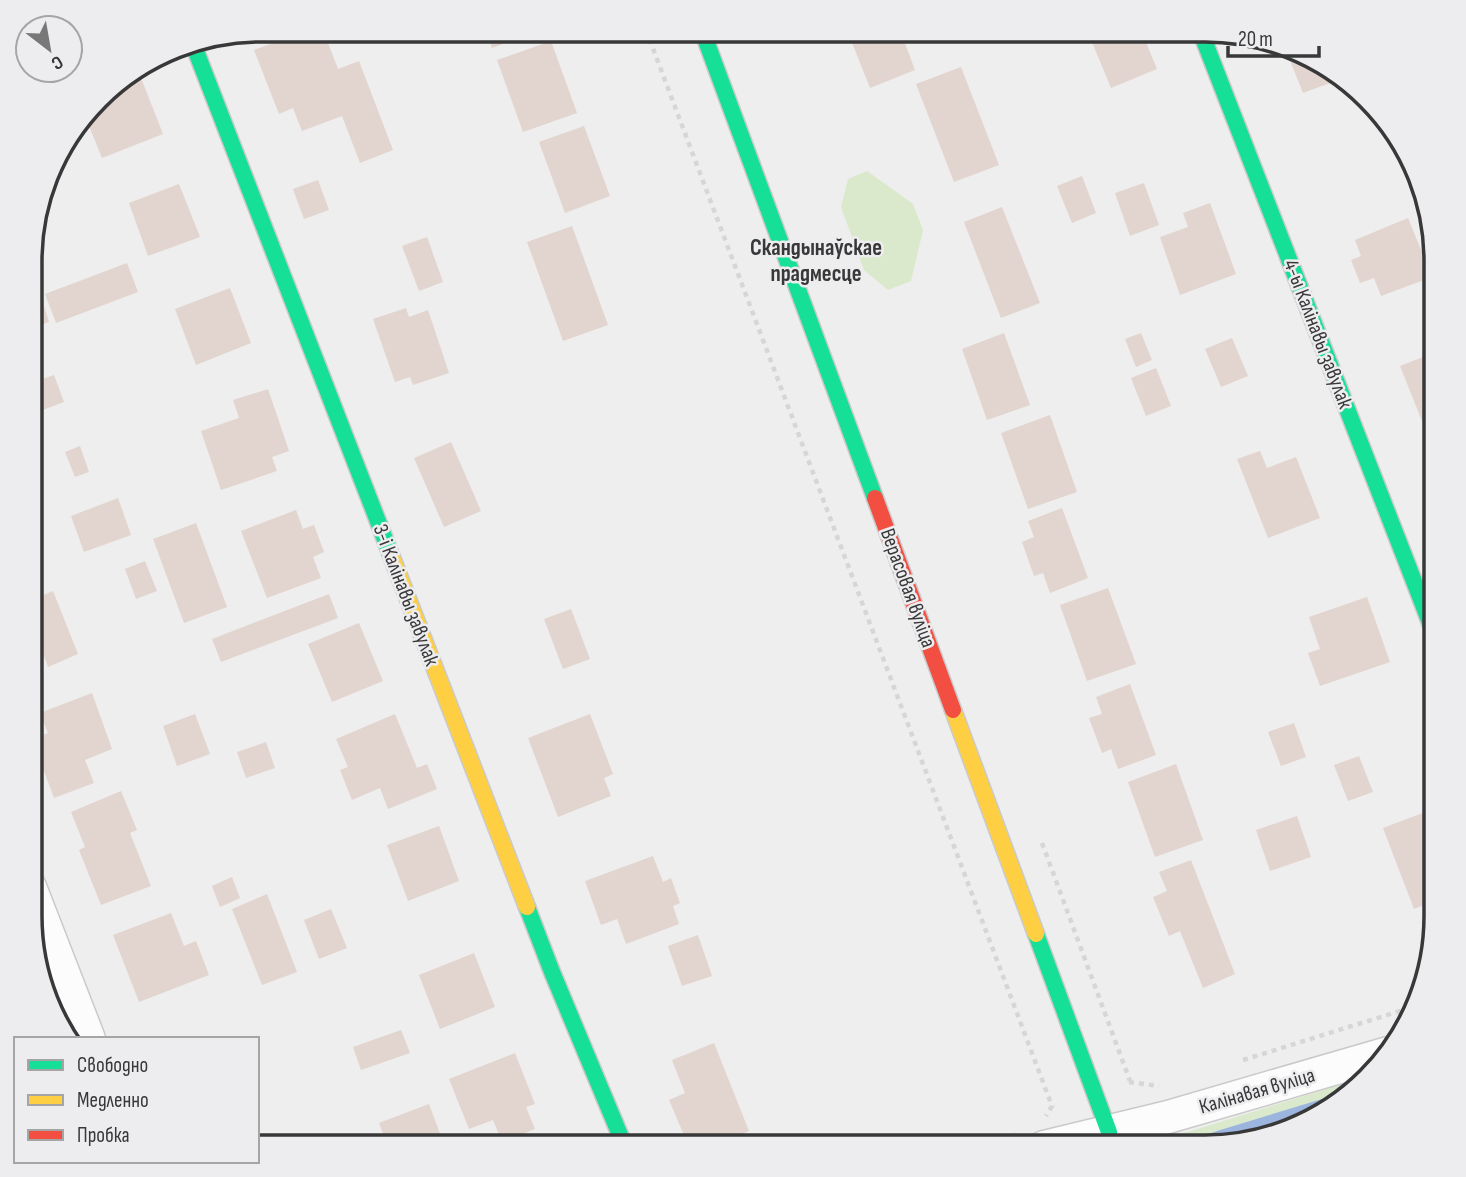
<svg xmlns="http://www.w3.org/2000/svg" width="1466" height="1177" font-family="'Sofia Sans Condensed',sans-serif">
<style>
.green{fill:#dae8cb}
.water{fill:#9bb5df}
.building{fill:#e2d4ce}
.lines{fill:none;stroke-linecap:round;stroke-linejoin:round}
.street-casing{stroke:#cacaca;stroke-width:35}
.fast-casing{stroke:#cacaca;stroke-width:19}
.slow-casing{stroke:#cacaca;stroke-width:19}
.jam-casing{stroke:#cacaca;stroke-width:19}
.path{stroke:#d6d6d7;stroke-width:4.5;stroke-dasharray:5 5;stroke-linecap:butt}
.street{stroke:#fcfcfc;stroke-width:32}
.fast{stroke:#16e098;stroke-width:16}
.slow{stroke:#ffcf43;stroke-width:16}
.jam{stroke:#f24e42;stroke-width:16}
.labels{text-anchor:middle;dominant-baseline:central;stroke-width:5;stroke-linejoin:round;paint-order:stroke}
.street-label{font-size:21px;fill:#383839;stroke:#ededef}
.neighbourhood-label{font-size:23px;font-weight:bold;fill:#383839;stroke:#ededef}
.rim{fill:none;stroke:#383839;stroke-width:3.5}
</style>
<rect width="100%" height="100%" fill="#eee"/>
<g class="green">
<path d="M867,171L913,204L923,230L911,281L888,290L864,270L841,207L848,179Z"/>
<path d="M1372,1075L1369,1079L1294,1130L1205,1147H1155L1181,1134Z"/>
</g>
<path class="water" d="M1355,1089L1294,1130L1204,1147L1203,1140L1208,1134L1217,1131Z"/>
<g class="building">
<path d="M308,30H323L338,69L359,61L393,150L360,163L342,116L302,131L293,108L279,114L254,50Z"/>
<path d="M486,30H541L492,48Z"/>
<path d="M847,30H900L915,70L870,88Z"/>
<path d="M1087,30H1141L1157,69L1111,88Z"/>
<path d="M551,41L577,113L523,132L497,60Z"/>
<path d="M1284,45L1294,47L1341,79L1303,93Z"/>
<path d="M961,67L999,165L954,182L916,84Z"/>
<path d="M141,78L163,134L102,158L85,116L104,92Z"/>
<path d="M584,126L610,196L565,213L539,142Z"/>
<path d="M1082,176L1096,213L1072,223L1057,186Z"/>
<path d="M318,180L329,210L304,219L293,189Z"/>
<path d="M1144,183L1159,225L1130,236L1115,193Z"/>
<path d="M179,184L200,237L148,256L129,203Z"/>
<path d="M1210,203L1236,274L1180,295L1160,237L1188,227L1183,213Z"/>
<path d="M1002,207L1040,303L1001,318L964,222Z"/>
<path d="M1408,218L1432,277L1381,296L1374,278L1360,283L1351,260L1361,256L1355,240Z"/>
<path d="M572,226L608,325L563,341L527,242Z"/>
<path d="M427,237L443,282L419,291L402,246Z"/>
<path d="M127,263L138,292L56,323L45,294Z"/>
<path d="M230,288L251,343L196,365L175,309Z"/>
<path d="M43,303L49,322L32,328V307Z"/>
<path d="M406,308L409,317L428,310L449,373L413,385L410,377L395,382L373,319Z"/>
<path d="M1004,333L1030,405L987,420L962,349Z"/>
<path d="M1141,333L1152,360L1136,367L1125,339Z"/>
<path d="M1232,338L1248,376L1221,387L1205,349Z"/>
<path d="M1436,352V415L1422,421L1400,366Z"/>
<path d="M1156,368L1171,406L1146,416L1131,378Z"/>
<path d="M54,375L64,402L32,414L31,383Z"/>
<path d="M268,389L289,451L272,457L277,471L221,490L201,431L239,418L233,400Z"/>
<path d="M1050,415L1077,492L1028,509L1001,433Z"/>
<path d="M451,442L481,511L444,527L414,458Z"/>
<path d="M80,446L89,472L75,477L65,452Z"/>
<path d="M1260,451L1267,468L1296,457L1320,518L1268,538L1237,459Z"/>
<path d="M118,498L131,535L84,552L71,516Z"/>
<path d="M1062,508L1088,578L1050,593L1043,573L1034,576L1022,542L1034,537L1028,521Z"/>
<path d="M296,510L303,529L314,525L324,552L313,557L321,578L267,598L241,531Z"/>
<path d="M196,523L227,607L184,623L153,539Z"/>
<path d="M145,561L157,591L136,599L125,569Z"/>
<path d="M1108,588L1136,664L1087,681L1060,605Z"/>
<path d="M53,591L78,654L48,667L39,643L31,646V600Z"/>
<path d="M329,594L338,618L221,662L212,639Z"/>
<path d="M1367,597L1390,662L1320,686L1308,653L1320,649L1309,617Z"/>
<path d="M571,609L590,659L563,669L544,619Z"/>
<path d="M359,623L383,681L332,702L308,644Z"/>
<path d="M1130,684L1156,755L1118,769L1111,749L1102,753L1089,718L1102,714L1096,697Z"/>
<path d="M92,693L112,749L85,760L94,783L54,798L32,739L48,733L40,713Z"/>
<path d="M195,714L210,754L177,766L163,726Z"/>
<path d="M395,714L417,768L427,764L437,789L388,809L380,788L352,800L340,770L348,767L336,739Z"/>
<path d="M590,714L613,774L604,778L611,796L558,817L528,738Z"/>
<path d="M1294,723L1306,757L1281,766L1268,732Z"/>
<path d="M266,742L275,768L246,778L237,752Z"/>
<path d="M1359,756L1373,792L1348,801L1334,765Z"/>
<path d="M1176,764L1203,840L1155,857L1128,782Z"/>
<path d="M121,791L137,830L130,833L151,886L101,905L79,850L85,847L71,812Z"/>
<path d="M1436,808V900L1414,909L1383,828Z"/>
<path d="M1297,816L1311,857L1270,871L1256,830Z"/>
<path d="M439,826L459,881L408,901L387,845Z"/>
<path d="M653,856L663,882L671,878L680,903L673,906L679,924L626,944L617,919L601,925L585,881Z"/>
<path d="M1191,860L1235,974L1203,988L1180,931L1169,936L1153,897L1167,891L1159,872Z"/>
<path d="M232,877L240,898L220,907L212,886Z"/>
<path d="M267,894L297,972L262,985L232,909Z"/>
<path d="M331,909L347,948L319,959L304,920Z"/>
<path d="M171,913L184,946L196,941L209,975L139,1002L113,935Z"/>
<path d="M698,935L712,976L682,986L668,946Z"/>
<path d="M474,953L495,1007L440,1029L419,975Z"/>
<path d="M401,1030L410,1053L361,1070L353,1047Z"/>
<path d="M714,1043L749,1131L709,1147H689L669,1100L685,1093L672,1060Z"/>
<path d="M515,1053L535,1104L526,1107L535,1129L502,1142L493,1120L469,1129L449,1079Z"/>
<path d="M429,1104L445,1147H388L379,1123Z"/>
</g>
<g class="lines">
<defs>
<g id="street">
<path d="M30,887L89,1039"/>
<path d="M1044,1147L1168,1117L1388,1053"/>
</g>
<g id="fast">
<path d="M702,30L875,498"/>
<path d="M1200,30L1436,638"/>
<path d="M192,41L391,555"/>
<path d="M527,907L552,972L625,1147"/>
<path d="M1036,934L1109,1132"/>
</g>
<g id="slow">
<path d="M391,555L527,907"/>
<path d="M953,710L1036,934"/>
</g>
<path id="jam" d="M875,498L953,710"/>
</defs>
<use href="#street" class="street-casing"/>
<use href="#fast" class="fast-casing"/>
<use href="#slow" class="slow-casing"/>
<use href="#jam" class="jam-casing"/>
<g class="path">
<path d="M646,30L1052,1106L1046,1116"/>
<path d="M1042,843L1130,1081"/>
<path d="M1243,1060L1416,1006"/>
<path d="M1129,1082L1159,1086"/>
<path d="M952,1147L976,1146L1018,1134"/>
</g>
<use href="#street" class="street"/>
<use href="#fast" class="fast"/>
<use href="#slow" class="slow"/>
<use href="#jam" class="jam"/>
</g>
<g class="labels">
<g class="street-label">
<text transform="translate(1318 334) rotate(69)">4-ы Калінавы завулак</text>
<text transform="translate(908 588) rotate(70)">Верасовая вуліца</text>
<text transform="translate(406 595) rotate(69)">3-і Калінавы завулак</text>
<text transform="translate(1257 1091) rotate(-16)">Калінавая вуліца</text>
</g>
<g class="neighbourhood-label">
<text x="816" y="248">Скандынаўскае<tspan x="816" dy="26">прадмесце</tspan></text>
</g>
</g>
<path d="M0 0H1466V1177H0ZM261 42H1205A219 219 0 0 1 1424 261V916A219 219 0 0 1 1205 1135H261A219 219 0 0 1 42 916V261A219 219 0 0 1 261 42Z" fill="#ededef" fill-rule="evenodd"/>
<path class="rim" d="M261 42H1205A219 219 0 0 1 1424 261V916A219 219 0 0 1 1205 1135H261A219 219 0 0 1 42 916V261A219 219 0 0 1 261 42Z"/>
<rect x="14" y="1037" width="245" height="126" fill="#ededef" stroke="#a5a5a6" stroke-width="2"/>
<rect x="28" y="1060" width="35" height="10" fill="#16e098" stroke="#a5a5a6" stroke-width="2"/>
<text x="77" y="1072" font-size="21" fill="#383839">Свободно</text>
<rect x="28" y="1095" width="35" height="10" fill="#ffcf43" stroke="#a5a5a6" stroke-width="2"/>
<text x="77" y="1107" font-size="21" fill="#383839">Медленно</text>
<rect x="28" y="1130" width="35" height="10" fill="#f24e42" stroke="#a5a5a6" stroke-width="2"/>
<text x="77" y="1142" font-size="21" fill="#383839">Пробка</text>
<g transform="translate(49 49) rotate(149)"><circle r="33" fill="#ededef" stroke="#a5a5a6" stroke-width="2"/>
<path d="M0-5L12 26L0 18L-12 26Z" fill="#787878"/>
<text y="-10" font-size="19" font-weight="bold" text-anchor="middle" fill="#383839">С</text>
</g>
<path d="M1228 46v10h91v-10" fill="none" stroke="#383839" stroke-width="3.5"/>
<text x="1238" y="46" font-size="21" fill="#383839" stroke="#ededef" stroke-width="5" paint-order="stroke">20 m</text>
</svg>
